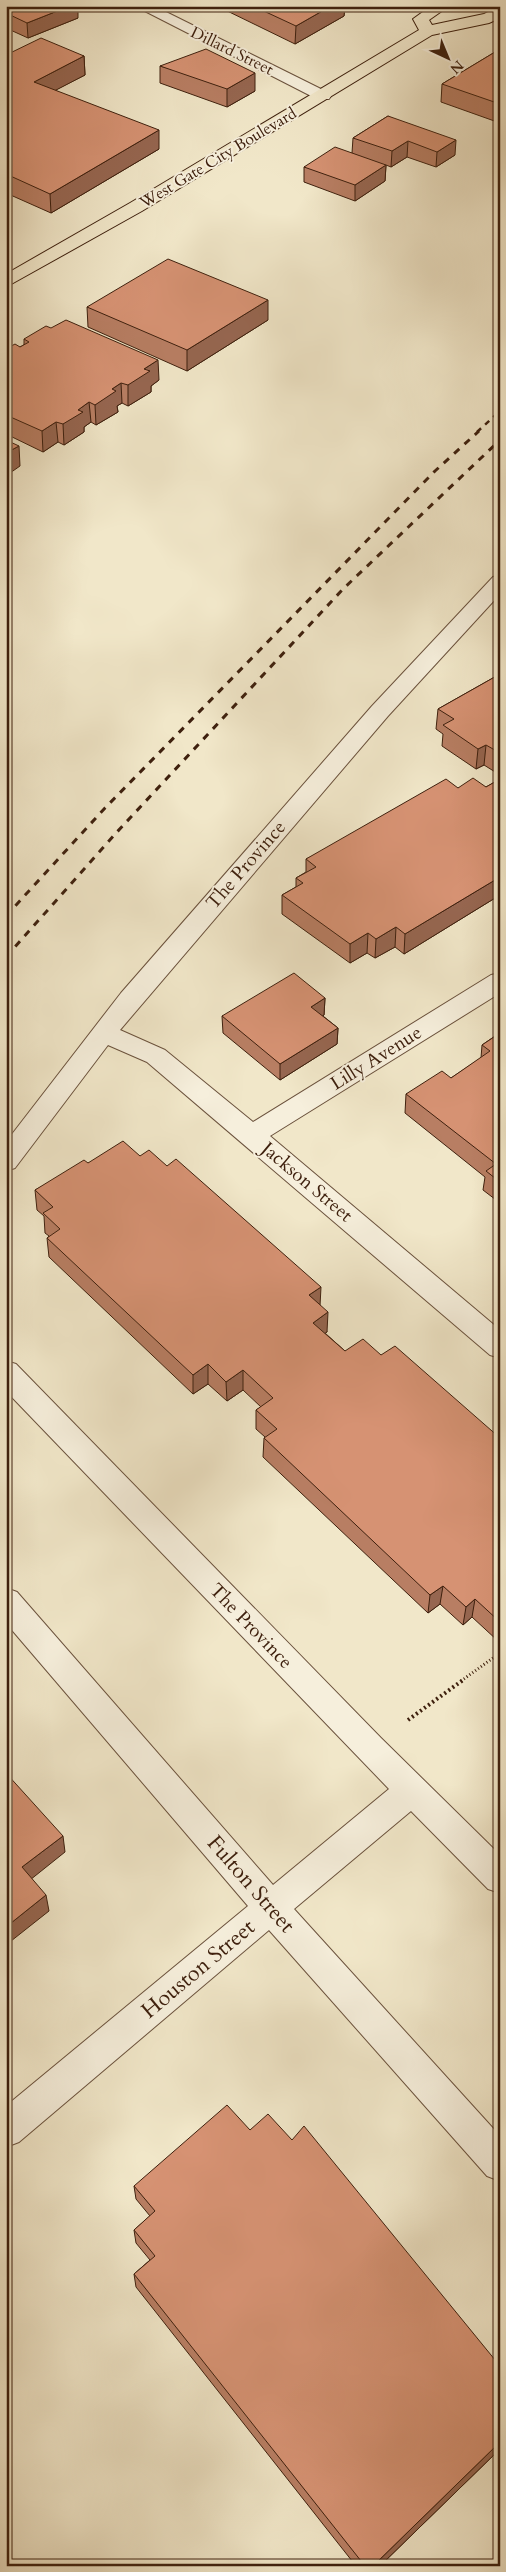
<svg xmlns="http://www.w3.org/2000/svg" width="506" height="2572" font-family="Cardo,serif">
<style>
.lines{fill:none;stroke-linecap:round;stroke-linejoin:round}
.minor-casing{stroke:#6b523d;stroke-width:2}
.major-casing{stroke:#3e200e;stroke-width:2}
.path-far1{stroke:#3e200e;stroke-width:3;stroke-dasharray:1 2.5;stroke-linecap:butt}
.path{stroke:#3e200e;stroke-width:4;stroke-dasharray:2 3;stroke-linecap:butt}
.minor{fill:#f6efdc;fill-rule:evenodd}
.major{fill:#f1e7c9;fill-rule:evenodd}
.rail-far1{stroke:#3e200e;stroke-width:2.5;stroke-dasharray:5.5 5.5;stroke-linecap:butt}
.rail{stroke:#3e200e;stroke-width:3;stroke-dasharray:7 7;stroke-linecap:butt}
.wall{fill:#b87e63;stroke:#3e200e}
.shaded-wall{fill:#966650;stroke:#3e200e}
.building{fill:#d69273;stroke:#3e200e}
.labels{text-anchor:middle;dominant-baseline:central;stroke-width:4;stroke-linejoin:round;paint-order:stroke}
.far-street-label{font-size:16px;fill:#3e200e;stroke:#f6efdc}
.street-label{font-size:19px;fill:#3e200e;stroke:#f6efdc}
.near-street-label{font-size:22px;fill:#3e200e;stroke:#f6efdc}
</style>
<rect width="100%" height="100%" fill="#f1e7c9"/>
<filter id="stains"><feTurbulence type="fractalNoise" baseFrequency=".004" numOctaves="4"/><feColorMatrix values="0 0 0 0 .2 0 0 0 0 .09 0 0 0 0 .02 0 0 0 .5 -.17"/></filter>
<radialGradient id="worn" r=".72"><stop offset=".6" stop-color="#630" stop-opacity="0"/><stop offset="1" stop-color="#630" stop-opacity=".3"/></radialGradient>
<g class="lines">
<defs>
<g id="minor">
<path d="M135,6H154L329,93L331,96L329,99H317Z"/>
<path d="M500,575V594L388,716L120,1030L165,1050L253,1122L491,975L500,973V993L270,1136L500,1330V1358L490,1355L147,1062L108,1045L15,1168L6,1171V1142L121,993L372,706L493,577Z"/>
<path d="M6,1361L16,1364L381,1738L500,1855V1893L488,1889L411,1811L294,1909L500,2136V2181L487,2176L269,1930L19,2142L6,2147V2106L248,1906L6,1623V1588L17,1592L273,1885L389,1789L6,1391Z"/>
</g>
<path id="major" d="M431,6H449L429,20L432,25L484,14L500,6V18L489,23L432,35L142,211L6,287V274L130,203L419,30L413,19Z"/>
</defs>
<use href="#minor" class="minor-casing"/>
<use href="#major" class="major-casing"/>
<path class="path-far1" d="M461,1681L500,1653"/>
<path class="path" d="M408,1720L463,1680"/>
<use href="#minor" class="minor"/>
<use href="#major" class="major"/>
<path class="rail-far1" d="M477,432L500,411"/>
<g class="rail">
<path d="M6,916L105,808L435,471L479,431"/>
<path d="M6,957L117,832L343,589L500,440"/>
</g>
</g>
<g class="wall">
<path d="M6,6L78,18L28,38L6,28Z"/>
<path d="M217,6H345L344,16L295,44Z"/>
<path d="M500,49V123L441,102L442,84Z"/>
<path d="M6,55L84,56L85,75L55,90L159,149L51,213L6,193Z"/>
<path d="M160,66L255,91L227,107L160,83Z"/>
<path d="M388,116L455,155L436,167L407,157L391,167L386,165L385,181L355,201L304,182V167L352,153L353,138Z"/>
<path d="M87,307L268,320L187,371L88,327Z"/>
<path d="M24,339L159,380L151,386V392L128,406L122,403L117,406L118,412L96,425L91,422L84,427V432L64,445L58,442L43,452L6,434V349L20,347L24,345Z"/>
<path d="M500,674V775L484,765L476,769L442,746L443,734L436,729L438,709Z"/>
<path d="M500,779V895L404,954L395,947L375,958L367,953L350,963L282,914V895L296,887V878L306,872V859L458,788L486,787Z"/>
<path d="M325,998L324,1015L323,1016L338,1028L337,1044L280,1080L223,1033L222,1016Z"/>
<path d="M500,1028V1203L483,1190L485,1177L405,1113L406,1094L451,1078L481,1058L482,1045L495,1036L496,1030Z"/>
<path d="M140,1156L320,1305L327,1332L325,1333L345,1351L381,1355L500,1438V1640L498,1641L472,1617L463,1625L440,1604L428,1613L263,1457L264,1438L265,1437L256,1429V1410L261,1407L243,1390L227,1401L208,1384L193,1394L49,1257L47,1238L49,1236L45,1233L44,1216L37,1210L35,1190L88,1163Z"/>
<path d="M134,2186L500,2449L380,2566H356L136,2287L134,2274L150,2260L136,2243L134,2230L150,2216L136,2199Z"/>
</g>
<g class="shaded-wall">
<path d="M70,6H78V18L28,38L27,23Z"/>
<path d="M331,6H345L344,16L295,44L296,26Z"/>
<path d="M84,56L85,75L35,101L34,82Z"/>
<path d="M255,73V91L227,107V89Z"/>
<path d="M159,130V149L51,213L50,194Z"/>
<path d="M456,140L455,155L436,167L437,152Z"/>
<path d="M408,141L407,157L391,167L392,151Z"/>
<path d="M386,165L385,181L355,201V185Z"/>
<path d="M268,300V320L187,371V350Z"/>
<path d="M158,360L159,380L151,386V392L128,406V385L144,369Z"/>
<path d="M121,383L122,403L117,406L118,412L96,425L95,405L112,389Z"/>
<path d="M89,402L91,422L84,427V432L64,445L63,424L78,410Z"/>
<path d="M56,422L58,442L43,452L42,431Z"/>
<path d="M19,446L20,466L10,473V478L6,481V453Z"/>
<path d="M486,745L484,765L476,769L478,749Z"/>
<path d="M500,877V895L404,954L405,934Z"/>
<path d="M396,927L395,947L375,958L376,939Z"/>
<path d="M368,933L367,953L350,963V944Z"/>
<path d="M325,998L324,1015L311,1023V1007Z"/>
<path d="M338,1028L337,1044L280,1080V1064Z"/>
<path d="M321,1287L320,1306L309,1295Z"/>
<path d="M328,1312L327,1332L312,1342L313,1323Z"/>
<path d="M208,1364V1384L193,1394V1375Z"/>
<path d="M243,1370V1390L227,1401L226,1382Z"/>
<path d="M443,1586L440,1604L428,1613L430,1595Z"/>
<path d="M475,1599L472,1617L463,1625L466,1607Z"/>
<path d="M63,1836L65,1852L25,1884L22,1867Z"/>
<path d="M46,1895L49,1911L6,1945V1927Z"/>
<path d="M500,2442V2449L380,2566H373Z"/>
</g>
<g class="building">
<path d="M6,6H70L27,23L6,13Z"/>
<path d="M253,6H331L296,26Z"/>
<path d="M41,38L84,56L34,82L159,130L50,194L6,174V55Z"/>
<path d="M206,49L255,73L227,89L160,66Z"/>
<path d="M500,49V104L442,84Z"/>
<path d="M388,116L456,140L437,152L408,141L392,151L353,138Z"/>
<path d="M335,147L386,165L355,185L304,167Z"/>
<path d="M168,259L268,300L187,350L87,307Z"/>
<path d="M66,320L158,360L144,369L150,371L128,385L121,383L112,389L116,391L95,405L89,402L78,410L83,412L63,424L56,422L42,431L6,415V349L15,344L20,347L29,342L24,339L46,326L51,328Z"/>
<path d="M6,440L19,446L6,453Z"/>
<path d="M500,674V753L486,745L478,749L443,725L454,719L438,709Z"/>
<path d="M473,778L486,787L500,779V877L405,934L396,927L376,939L368,933L350,944L282,895L303,883L296,878L316,867L306,859L446,779L458,788Z"/>
<path d="M294,973L325,998L311,1007L338,1028L280,1064L222,1016Z"/>
<path d="M500,1028V1032L496,1030Z"/>
<path d="M500,1033V1182L486,1171L496,1164L406,1094L442,1071L451,1078L490,1051L482,1045Z"/>
<path d="M123,1141L140,1156L149,1150L167,1166L176,1159L321,1287L309,1295L328,1312L313,1323L345,1351L363,1339L381,1355L395,1346L500,1438V1622L475,1599L466,1607L443,1586L430,1595L264,1438L277,1429L256,1410L273,1398L243,1370L226,1382L208,1364L193,1375L47,1238L60,1229L43,1213L53,1207L35,1190L84,1160L88,1163Z"/>
<path d="M6,1773L63,1836L22,1867L46,1895L6,1927Z"/>
<path d="M227,2105L250,2130L268,2114L292,2140L304,2126L500,2366V2442L373,2566H365L134,2274L155,2256L134,2230L155,2211L134,2186Z"/>
</g>
<g class="labels">
<g class="far-street-label">
<text transform="translate(232 51) rotate(26)">Dillard Street</text>
<text transform="translate(218 158) rotate(-31)">West Gate City Boulevard</text>
</g>
<g class="street-label">
<text transform="translate(246 865) rotate(-49)">The Province</text>
<text transform="translate(376 1058) rotate(-32)">Lilly Avenue</text>
<text transform="translate(307 1182) rotate(40)">Jackson Street</text>
<text transform="translate(251 1626) rotate(46)">The Province</text>
</g>
<g class="near-street-label">
<text transform="translate(251 1884) rotate(49)">Fulton Street</text>
<text transform="translate(198 1969) rotate(-40)">Houston Street</text>
</g>
</g>
<rect width="506" height="2572" fill="none" stroke="#f1e7c9" stroke-width="25"/>
<rect x="8" y="8" width="491" height="2557" fill="none" stroke="#3e200e" stroke-width="2.5"/>
<rect x="12" y="12" width="481" height="2547" fill="none" stroke="#3e200e"/>
<g transform="translate(448 58) rotate(136)" stroke="#f6efdc" stroke-width="4" paint-order="stroke">
<path d="M0-4L9 19L0 12L-9 19Z" fill="#3e200e"/>
<text y="-8" font-size="14" font-weight="bold" text-anchor="middle" fill="#3e200e">N</text>
</g>
<rect width="100%" height="100%" filter="url(#stains)"/>
<rect width="100%" height="100%" fill="url(#worn)"/>
</svg>
